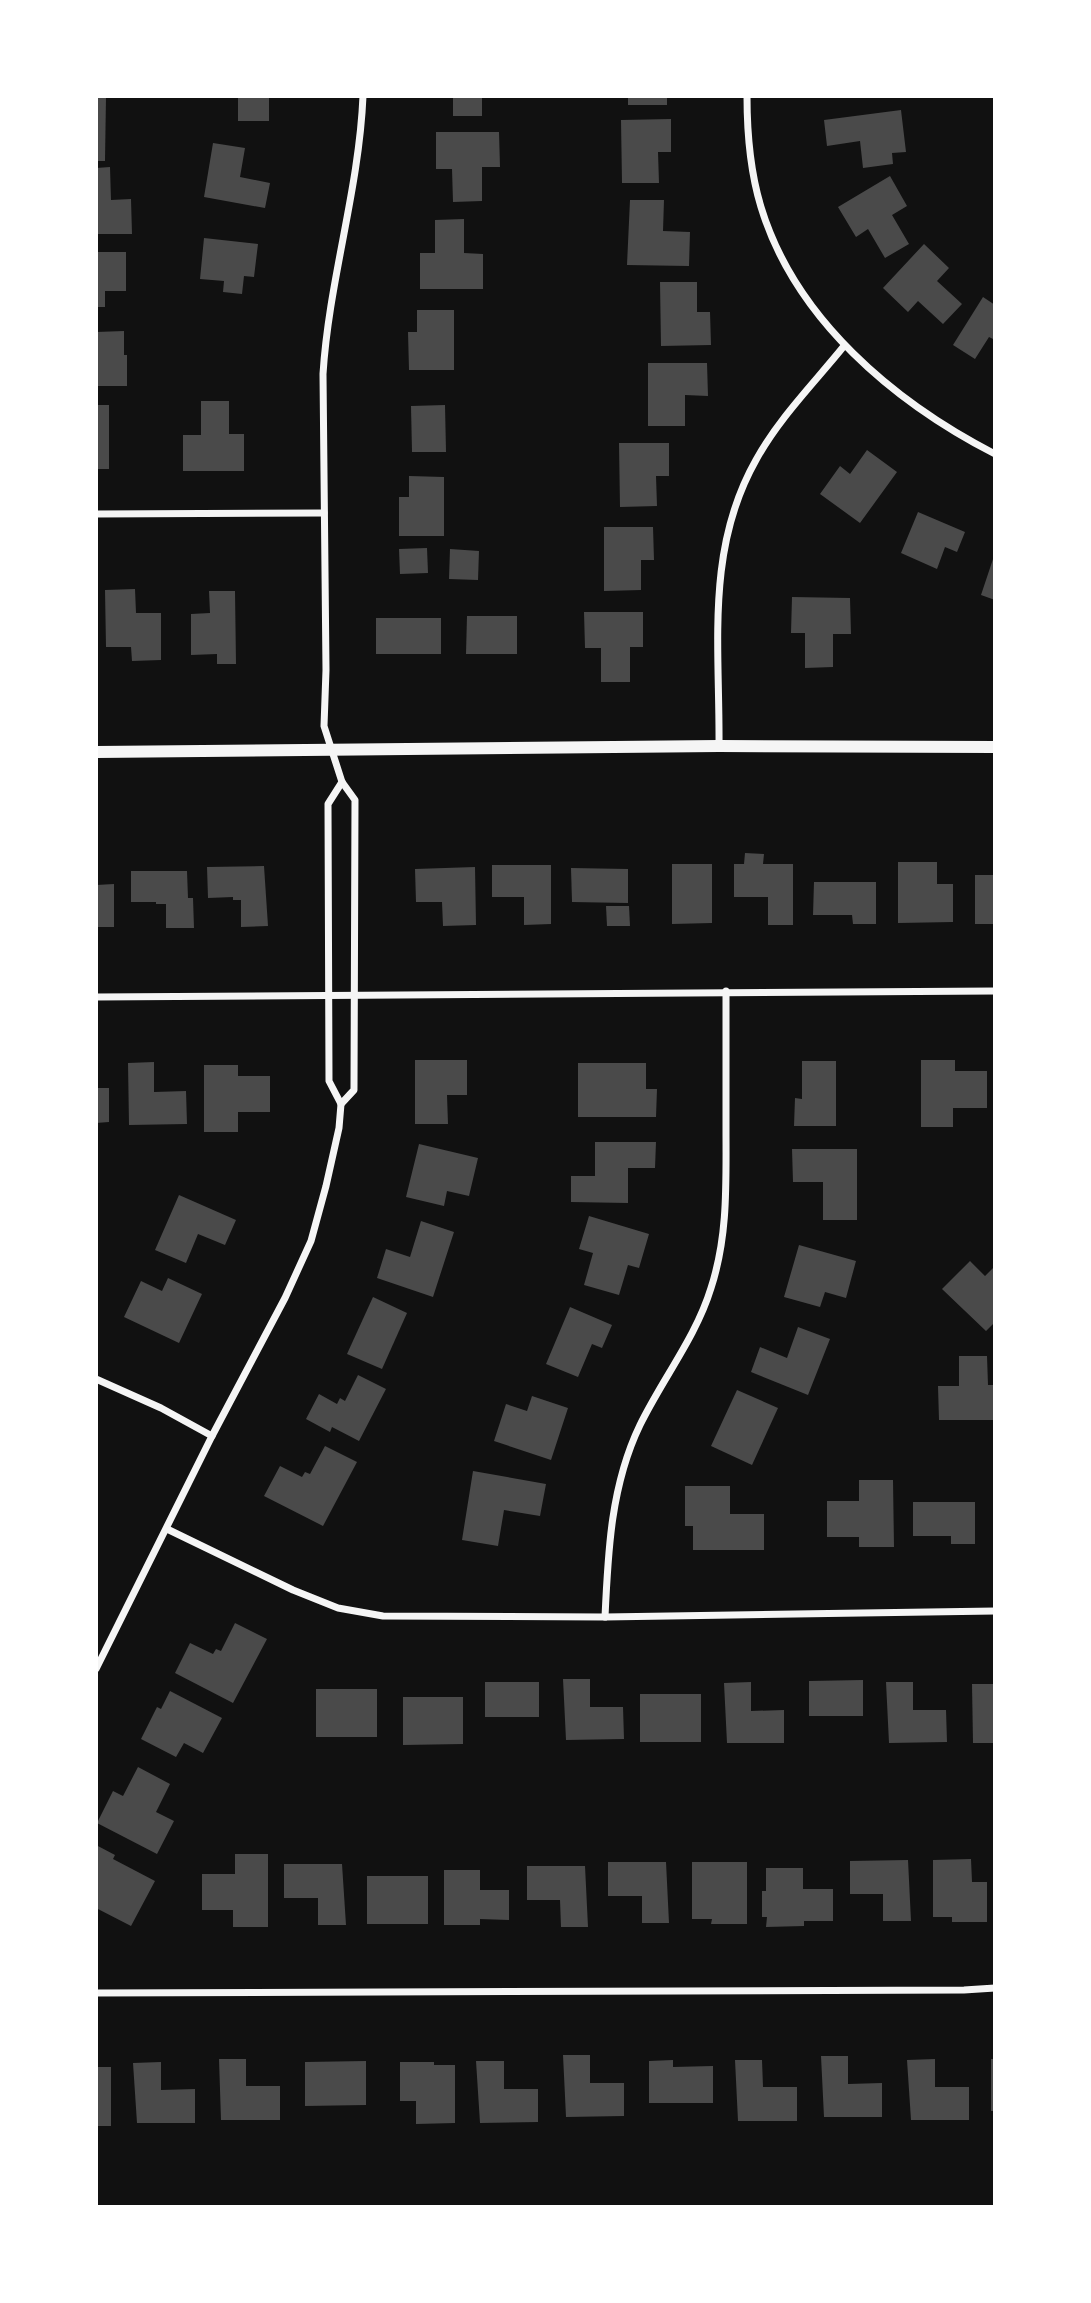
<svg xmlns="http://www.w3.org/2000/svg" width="1091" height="2303" font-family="'Open Sans',sans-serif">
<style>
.building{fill:#4a4a4a}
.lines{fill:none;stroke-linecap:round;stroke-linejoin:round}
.minor{stroke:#f5f5f5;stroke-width:7}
.tertiary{stroke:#f5f5f5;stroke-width:12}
</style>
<rect width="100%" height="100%" fill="#111"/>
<g class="building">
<path d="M96,96H106L105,161H96Z"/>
<rect x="238" y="96" width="31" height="25"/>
<rect x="453" y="96" width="29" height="20"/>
<rect x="628" y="96" width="39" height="9"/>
<path d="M901,110L906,152L892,153L893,164L863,168L860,141L827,146L824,120Z"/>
<path d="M671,119V152H658L659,183H622L621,120Z"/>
<path d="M436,132H499L500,167H482V201L453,202L452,169H436Z"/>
<path d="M213,143L245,148L240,177L270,183L265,208L204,197Z"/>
<path d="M110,167L111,200L131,199L132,234H96V168Z"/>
<path d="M890,176L907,206L892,215L909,244L885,258L868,229L856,237L838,207Z"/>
<path d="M630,200H664L663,231L690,232L689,266L627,265Z"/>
<path d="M464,219V253L483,254V289H420V253H435V220Z"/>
<path d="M204,238L258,244L254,277L244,276L242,294L223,292L224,281L200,279Z"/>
<path d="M924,244L949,268L937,281L962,304L943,324L918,301L908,312L883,288Z"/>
<path d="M96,252H126V291H105V307H96Z"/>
<path d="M660,282H697V312H710L711,345L661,346Z"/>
<path d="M983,297L995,305V340L989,337L975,359L953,345Z"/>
<path d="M417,310H454V370H409L408,332H417Z"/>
<path d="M124,331V355H127V386H96V332Z"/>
<path d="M648,363H707L708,396L685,395V426H648Z"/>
<path d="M201,401H229V434H244V471H183V435H201Z"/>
<rect x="96" y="405" width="13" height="64"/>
<path d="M445,405L446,452H412L411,406Z"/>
<path d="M619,443H669V476H656L657,506L620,507Z"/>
<path d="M867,450L897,472L860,523L820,494L840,466L850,474Z"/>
<path d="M409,476L444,477V536H399V497H409Z"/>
<path d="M918,512L965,532L957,552L945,547L937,569L901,553Z"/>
<path d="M604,527H653L654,560H641V590L604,591Z"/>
<path d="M427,548L428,573L400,574L399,549Z"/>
<path d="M450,549L479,551L478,580L449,579Z"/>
<path d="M995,553V600L981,595Z"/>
<path d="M135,589L136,613H161V660L132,661L131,647H106L105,590Z"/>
<path d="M209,591H235L236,664H217V654L191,655V614L210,613Z"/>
<path d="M792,597L850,598L851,634H833V667L805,668V633H791Z"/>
<path d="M584,612H643V647H630V682H601V648H585Z"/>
<path d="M467,616H517V654H466Z"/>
<rect x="376" y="618" width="65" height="36"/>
<path d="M745,853L764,854L763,864H793V925H768V897H734V864H744Z"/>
<path d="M898,862H937V884H953V922L898,923Z"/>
<path d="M672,864H712V923L672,924Z"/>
<path d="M492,865H551V924L524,925V897H492Z"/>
<path d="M264,866L268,926L241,927V900H233V897L208,898L207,867Z"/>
<path d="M475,867L476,925L443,926L442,902H416L415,869Z"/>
<path d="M571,868L628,869V903L572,902Z"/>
<path d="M131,871H187L188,898H193L194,928H166V904H156V902H131Z"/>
<rect x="975" y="875" width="20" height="49"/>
<path d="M814,882H876V924H853L852,915H813Z"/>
<path d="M114,884V927H96V885Z"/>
<path d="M606,906H629L630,926H607Z"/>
<path d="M415,1060H467V1095H447L448,1124H415Z"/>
<path d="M921,1060H955V1071H987V1108H953V1127H921Z"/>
<path d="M802,1061H836V1126H794L795,1098L802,1099Z"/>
<path d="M154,1062V1092L186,1091L187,1124L129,1125L128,1063Z"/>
<path d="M578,1063H646V1089H657L656,1117H578Z"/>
<path d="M204,1065H238V1076H270V1112H238V1132H204Z"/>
<path d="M96,1088H109V1122L96,1123Z"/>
<path d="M595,1142H656L655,1168H628V1203L571,1202V1176H595Z"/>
<path d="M419,1144L478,1158L469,1196L447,1191L444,1206L406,1197Z"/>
<path d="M792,1149H857V1220H823V1182H793Z"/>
<path d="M179,1195L236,1220L225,1245L198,1234L186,1263L155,1250Z"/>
<path d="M589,1216L649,1234L639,1268L628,1265L619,1295L584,1285L593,1253L579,1249Z"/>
<path d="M421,1221L454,1232L433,1297L377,1278L386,1249L410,1257Z"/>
<path d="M799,1245L856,1261L846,1298L825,1292L820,1307L784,1297Z"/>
<path d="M970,1261L985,1276L995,1266V1322L986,1331L942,1289Z"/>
<path d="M168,1278L202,1294L179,1343L124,1317L141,1281L162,1291Z"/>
<path d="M373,1297L407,1313L382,1369L347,1354Z"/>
<path d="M570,1307L612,1325L602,1348L592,1344L578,1377L546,1364Z"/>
<path d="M798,1327L830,1339L808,1395L751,1372L760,1347L787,1358Z"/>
<path d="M959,1356H987L988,1385H994V1420H939L938,1386H959Z"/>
<path d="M358,1375L386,1389L359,1441L332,1427L330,1432L306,1419L319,1394L337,1404L340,1398L345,1401Z"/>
<path d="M737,1390L778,1408L752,1465L711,1446Z"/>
<path d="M532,1396L568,1408L551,1460L494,1441L506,1404L527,1411Z"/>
<path d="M325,1446L357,1462L323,1526L264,1496L280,1466L302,1477L305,1472L310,1474Z"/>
<path d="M473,1471L546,1484L540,1516L504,1510L498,1546L462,1540Z"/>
<path d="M859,1480H893L894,1547H859V1537H827V1501H859Z"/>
<path d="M685,1486H730V1514H764V1550H693V1526H685Z"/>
<path d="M913,1502H975V1544H951V1536H913Z"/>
<path d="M235,1623L267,1639L233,1703L175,1673L190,1643L213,1654L216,1649L221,1651Z"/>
<path d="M563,1679H590V1707H623L624,1739L566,1740Z"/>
<path d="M863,1680V1716H809V1681Z"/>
<rect x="485" y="1682" width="54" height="35"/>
<path d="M751,1682V1711L784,1710V1743H727L724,1683Z"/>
<path d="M886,1682H913V1710H946L947,1742L889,1743Z"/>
<path d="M972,1684H995V1743H973Z"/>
<rect x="316" y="1689" width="61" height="48"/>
<path d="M170,1691L222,1718L203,1753L184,1743L176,1757L141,1739L157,1707L161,1709Z"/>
<rect x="640" y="1694" width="61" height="48"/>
<path d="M403,1697H463V1744L403,1745Z"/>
<path d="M138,1767L170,1784L156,1812L174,1821L157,1854L97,1823L113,1791L123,1796Z"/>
<path d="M96,1845L115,1855L113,1859L155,1881L131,1926L96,1908Z"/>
<path d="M235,1854H268V1927H233V1910H202V1874H235Z"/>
<path d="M971,1859L972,1882H987V1922H952V1917H933V1860Z"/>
<path d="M908,1860L911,1921H883V1894H850V1861Z"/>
<path d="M608,1862H666L669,1923H642V1896H608Z"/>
<path d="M692,1862H747V1924H711L712,1919H692Z"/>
<path d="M284,1864H342L346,1925H318V1898H284Z"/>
<path d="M527,1866H585L588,1927H561L560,1900H527Z"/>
<path d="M766,1868H803V1889H833V1921H804V1926L766,1927L767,1917H762V1891H766Z"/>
<path d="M444,1870H480V1890H509V1920L480,1919V1925H444Z"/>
<rect x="367" y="1876" width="61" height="48"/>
<path d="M563,2055H590V2083H624V2116L566,2117Z"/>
<path d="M821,2056H848V2084L882,2083V2117H824Z"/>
<path d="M219,2059H246V2086H280V2120H221Z"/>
<path d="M935,2059V2087H969V2120H911L907,2060Z"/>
<rect x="991" y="2059" width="4" height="52"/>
<path d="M673,2060V2067L713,2066V2103H649V2061Z"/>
<path d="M735,2060H762L763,2087H797V2121H738Z"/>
<path d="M366,2061V2105L305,2106V2062Z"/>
<path d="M476,2061H504V2089H538V2122L480,2123Z"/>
<path d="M161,2062V2090L195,2089V2123H137L133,2063Z"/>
<path d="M400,2062H434V2065H455V2123L416,2124V2101H400Z"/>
<rect x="96" y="2067" width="15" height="59"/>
</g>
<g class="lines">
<g class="minor">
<path d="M747,96C747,134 750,171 761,207C795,319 894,402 995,454"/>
<path d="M96,514L324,513"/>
<path d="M719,746C720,647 705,550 756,460C779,418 815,382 844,346"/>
<path d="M96,997L995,991"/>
<path d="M341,1104L354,1090L355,800L342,782L324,726L326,670L323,374C329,280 359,190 363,96"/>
<path d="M96,1379L161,1408L212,1436"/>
<path d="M167,1529L293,1590L338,1608L383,1616L605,1617L995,1611"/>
<path d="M605,1617C608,1551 611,1485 640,1425C663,1378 696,1337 711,1288C728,1236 726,1184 726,1130C726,1084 726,1037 726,991"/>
<path d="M96,1669L212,1436L285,1298L311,1241L326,1186L339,1128L341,1104L329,1081L328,804L342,782"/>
<path d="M96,1993L964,1990L995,1988"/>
</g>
<path class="tertiary" d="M96,752L719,746L995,747"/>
</g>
<rect width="1091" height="2303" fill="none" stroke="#ffffff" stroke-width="196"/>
</svg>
